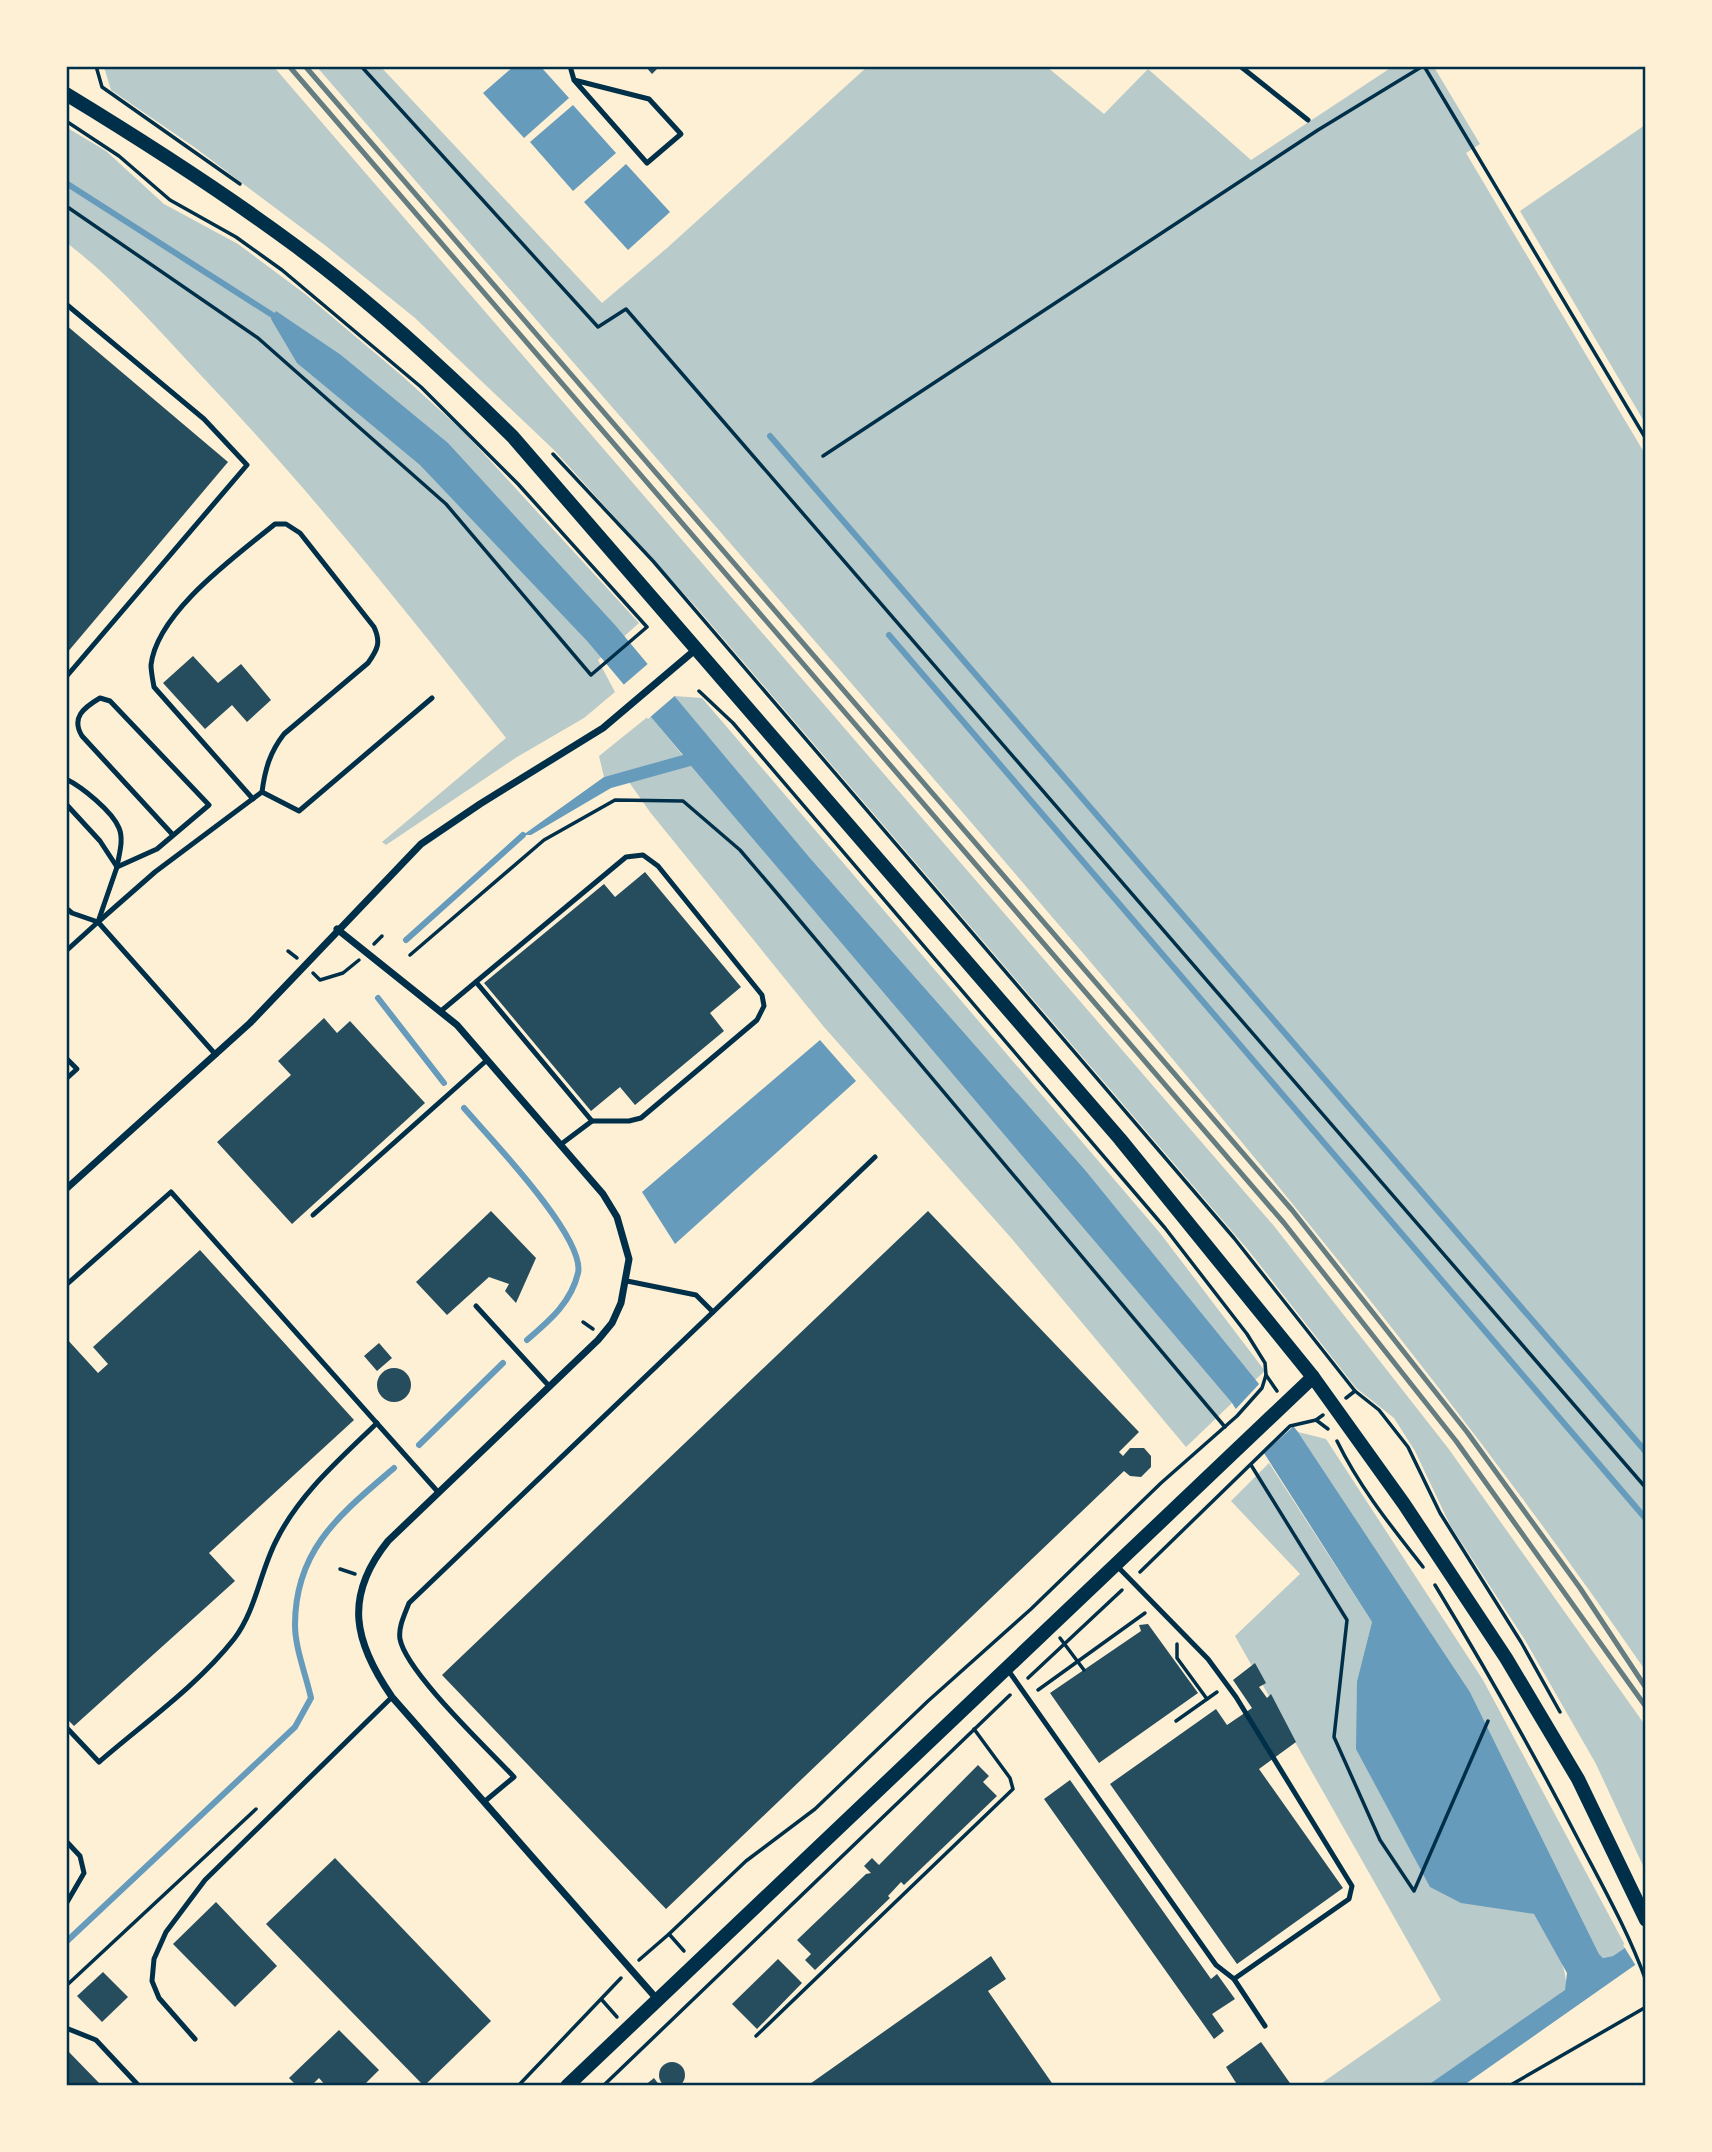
<svg xmlns="http://www.w3.org/2000/svg" width="1712" height="2152" font-family="'DejaVu Sans',sans-serif">
<style>
.green{fill:#b9caca}
.water{fill:#669bbc}
.pier{fill:#fdf0d5}
.lines{fill:none;stroke-linecap:round;stroke-linejoin:round}
.stream{stroke:#669bbc;stroke-width:6}
.building{fill:#264d5e}
.path{stroke:#003049;stroke-width:3.5}
.service{stroke:#003049;stroke-width:5}
.minor{stroke:#003049;stroke-width:7}
.secondary{stroke:#003049;stroke-width:14}
.rail{stroke:#657d81;stroke-width:5}
.neatline{fill:none;stroke:#003049;stroke-width:2.5}
</style>
<rect width="100%" height="100%" fill="#fdf0d5"/>
<g class="green">
<path d="M104,67H274L1274,1226L1448,1448L1645,1725V1870L1596,1764L1525,1640L1450,1525L1415,1451L1394,1418L1356,1388L1249,1251L696,607L554,450L415,318L326,246L194,147L111,90Z"/>
<path d="M317,67H381L602,303L667,248L867,67H1047L1104,114L1148,69L1251,160L1392,67H1434L1480,144L1466,153L1645,454V1670C1445,1379 1218,1110 988,842C766,583 540,325 317,67Z"/>
<path d="M1645,125V423L1520,211Z"/>
<path d="M66,127L106,151L164,204L238,244L305,294L401,375L463,431L639,623L598,660L615,692L584,718L517,757L386,845L382,842L506,738C407,612 306,485 195,369C154,325 114,279 67,243Z"/>
<path d="M674,696L702,698L1160,1233L1265,1371L1255,1380L1086,1171L810,858Z"/>
<path d="M650,715L683,756L604,777L599,756Z"/>
<path d="M691,766L1232,1403L1186,1447L1012,1239L824,1027L650,812L629,782Z"/>
<path d="M1298,1432L1326,1439L1483,1680L1626,1947L1613,1956L1603,1958L1599,1954L1470,1692Z"/>
<path d="M1269,1463L1372,1622L1357,1681L1521,1911L1534,1914C1550,1935 1568,1964 1566,1990L1428,2085H1319L1441,2000L1235,1636L1300,1574L1231,1501Z"/>
</g>
<g class="water">
<path d="M513,67H541L569,98L524,138L483,93Z"/>
<path d="M573,105L616,153L573,191L530,142Z"/>
<path d="M626,164L670,212L628,250L584,202Z"/>
<path d="M276,311L341,355L448,443L615,625L810,858L1086,1171L1298,1432L1470,1692L1599,1954L1603,1958L1613,1956L1645,1934V1958L1464,2085H1428L1565,1990L1567,1973L1534,1914L1461,1903L1430,1887L1356,1749L1357,1681L1372,1622L1232,1403L691,766L611,788L531,835H523L604,777L683,755L588,642L420,465L297,363L271,319Z"/>
<path d="M820,1040L856,1081L675,1244L642,1192Z"/>
</g>
<g class="pier">
<path d="M650,662L677,694L648,719L621,687Z"/>
<path d="M1261,1382L1296,1424L1260,1457L1233,1412Z"/>
<path d="M1646,1931L1645,1960L1636,1966L1623,1945Z"/>
</g>
<g class="lines">
<g class="stream">
<path d="M66,183L277,318"/>
<path d="M770,436L1646,1452"/>
<path d="M889,635L1646,1519"/>
<path d="M406,940L523,835"/>
<path d="M378,998L444,1083"/>
<path d="M464,1108C489,1137 586,1238 578,1273C571,1303 549,1321 527,1340"/>
<path d="M419,1445L503,1363"/>
<path d="M66,1942L295,1727L311,1698C306,1675 295,1648 295,1625C295,1548 342,1513 394,1468"/>
</g>
</g>
<g class="building">
<path d="M645,66H660L652,74Z"/>
<path d="M66,325L228,462L66,654Z"/>
<path d="M193,656L218,683L241,664L271,700L247,722L232,705L205,729L163,683Z"/>
<path d="M645,872L741,987L710,1013L724,1031L635,1105L620,1087L591,1111L484,983L604,884L615,897Z"/>
<path d="M324,1018L337,1033L350,1021L425,1103L292,1224L217,1142L291,1075L278,1061Z"/>
<path d="M491,1211L536,1258L516,1303L505,1291L509,1284L489,1277L447,1315L416,1282Z"/>
<path d="M928,1211L1139,1432L1119,1452L1123,1456L1130,1448H1144L1151,1456V1467L1141,1477L1130,1476L1124,1471L666,1909L442,1675Z"/>
<path d="M200,1250L354,1420L209,1553L235,1581L74,1726L66,1718V1338L98,1373L108,1364L93,1347Z"/>
<path d="M379,1343L392,1358L377,1371L364,1356Z"/>
<circle cx="394" cy="1385" r="17"/>
<path d="M1148,1624L1198,1693L1099,1763L1050,1693L1141,1631L1139,1625Z"/>
<path d="M1255,1663L1266,1683L1259,1687L1267,1698L1271,1694L1296,1742L1259,1769L1343,1888L1237,1964L1110,1784L1216,1709L1227,1725L1252,1708L1233,1680Z"/>
<path d="M978,1765L989,1776L983,1782L997,1796L904,1885L901,1882L888,1896L890,1898L815,1970L805,1960L811,1954L797,1940L866,1874L871,1873L864,1866L872,1858L879,1865Z"/>
<path d="M1070,1780L1211,1979L1217,1974L1235,1999L1212,2014L1224,2031L1214,2039L1044,1799Z"/>
<path d="M335,1858L491,2021L424,2086L266,1924Z"/>
<path d="M216,1902L277,1966L235,2007L173,1944Z"/>
<path d="M991,1956L1006,1979L988,1991L1054,2086H807Z"/>
<path d="M778,1959L802,1983L757,2029L732,2004Z"/>
<path d="M103,1972L128,1997L102,2022L77,1996Z"/>
<path d="M339,2030L379,2070L363,2086H326L319,2078L311,2086H297L289,2078Z"/>
<path d="M1261,2042L1292,2086H1238L1226,2067Z"/>
<path d="M66,2049L102,2086H66Z"/>
<circle cx="672" cy="2075" r="13"/>
<path d="M654,2078L660,2086H644Z"/>
</g>
<g class="lines">
<g class="path">
<path d="M96,66L102,87L240,184"/>
<path d="M361,66L598,327L626,309L1646,1488"/>
<path d="M1424,66L1646,439"/>
<path d="M66,121L119,156L170,200L236,237L282,270L421,387L518,484L647,627L591,675L446,504L258,338L66,206"/>
<path d="M553,454L653,561L1234,1238L1355,1391"/>
<path d="M823,456L1318,130L1423,66"/>
<path d="M374,944L382,936"/>
<path d="M288,951L297,958"/>
<path d="M410,955L544,840L615,800L683,801L740,850L775,891L1225,1427"/>
<path d="M313,973L320,980L343,973L359,960"/>
<path d="M583,1322L593,1329"/>
<path d="M1266,1375L1277,1391"/>
<path d="M1346,1398L1355,1391L1379,1410L1408,1447L1440,1513L1521,1642L1560,1712"/>
<path d="M1316,1420L1328,1429"/>
<path d="M1337,1441C1360,1488 1391,1526 1423,1567"/>
<path d="M1251,1465L1347,1620L1334,1737L1380,1840L1414,1891L1488,1721"/>
<path d="M340,1569L355,1574"/>
<path d="M1140,1572L1290,1426L1316,1420L1323,1415"/>
<path d="M1435,1585C1486,1669 1534,1754 1579,1841C1603,1887 1629,1933 1646,1981"/>
<path d="M1060,1638L1084,1670"/>
<path d="M1177,1644V1658L1207,1699"/>
<path d="M1028,1678L1122,1590"/>
<path d="M1038,1690L1145,1613"/>
<path d="M1176,1721L1217,1692"/>
<path d="M669,1934L746,1861L815,1809L928,1701L1031,1609L1161,1483L1237,1416L1262,1388L1266,1375L1265,1363L1247,1334L1165,1228L733,723L699,691"/>
<path d="M639,1960L669,1934L684,1951"/>
<path d="M66,1986L256,1809"/>
<path d="M602,2000L617,2017"/>
<path d="M756,2036L1013,1789L1010,1778L974,1729"/>
<path d="M518,2086L621,1978"/>
<path d="M603,2086L1010,1695"/>
<path d="M1509,2086L1646,2007"/>
</g>
<g class="service">
<path d="M570,66L574,80L647,163L681,134L649,99L574,80"/>
<path d="M1240,66L1308,120"/>
<path d="M66,304L204,419L247,465L66,677"/>
<path d="M66,779C82,787 112,811 119,828C124,840 119,854 117,867"/>
<path d="M253,799L154,687C153,681 151,672 151,665C157,612 236,556 275,524H286L300,533L374,627C381,642 378,649 368,663L284,734C270,752 265,769 262,792"/>
<path d="M66,804L100,841L117,867L99,919"/>
<path d="M117,867L157,849L209,805L110,701L100,698C83,708 71,718 82,736L173,835"/>
<path d="M66,908L72,913L98,922"/>
<path d="M98,922L155,872L262,792L299,811L432,698"/>
<path d="M66,951L98,922L216,1055"/>
<path d="M476,982L592,1121"/>
<path d="M441,1011L626,857L643,855L658,866L762,995L764,1006L757,1020L641,1118L629,1121H592L560,1145"/>
<path d="M66,1058L77,1069L66,1079"/>
<path d="M313,1215L487,1060"/>
<path d="M627,1281L696,1295L713,1312"/>
<path d="M66,1285L171,1192L438,1492"/>
<path d="M476,1306L550,1387"/>
<path d="M1117,1566L1208,1659L1236,1697L1352,1886L1349,1899L1234,1979"/>
<path d="M1008,1670L1216,1965L1234,1979L1265,2026"/>
<path d="M66,1727L99,1762C144,1723 197,1686 234,1639C256,1610 260,1572 276,1541C299,1494 340,1459 377,1423"/>
<path d="M484,1802L514,1777C488,1749 406,1672 400,1639C398,1627 405,1614 409,1603L875,1157"/>
<path d="M66,1841L80,1856L84,1873L66,1904"/>
<path d="M66,2028L96,2040L139,2086"/>
<path d="M195,2039L159,1998L152,1981L154,1959L166,1932L205,1880L392,1697"/>
</g>
<g class="minor">
<path d="M337,929L457,1025L603,1194L617,1217L629,1259L621,1303L612,1323L598,1340L388,1541C343,1597 354,1642 392,1697L656,1998"/>
<path d="M66,1189L250,1023L421,844L480,804L603,728L695,650"/>
</g>
<g class="secondary">
<path d="M66,94C145,142 223,192 297,247C374,304 445,370 513,437L1120,1139L1313,1377L1404,1504L1506,1658L1578,1779L1646,1920"/>
<path d="M567,2086L1313,1377"/>
</g>
<g class="rail">
<path d="M289,66L1284,1223L1456,1441L1646,1707"/>
<path d="M305,66L1292,1210L1467,1432L1580,1588L1646,1688"/>
</g>
</g>
<rect width="1712" height="2152" fill="none" stroke="#fdf0d5" stroke-width="136"/>
<rect x="68" y="68" width="1576" height="2016" class="neatline"/>
</svg>
